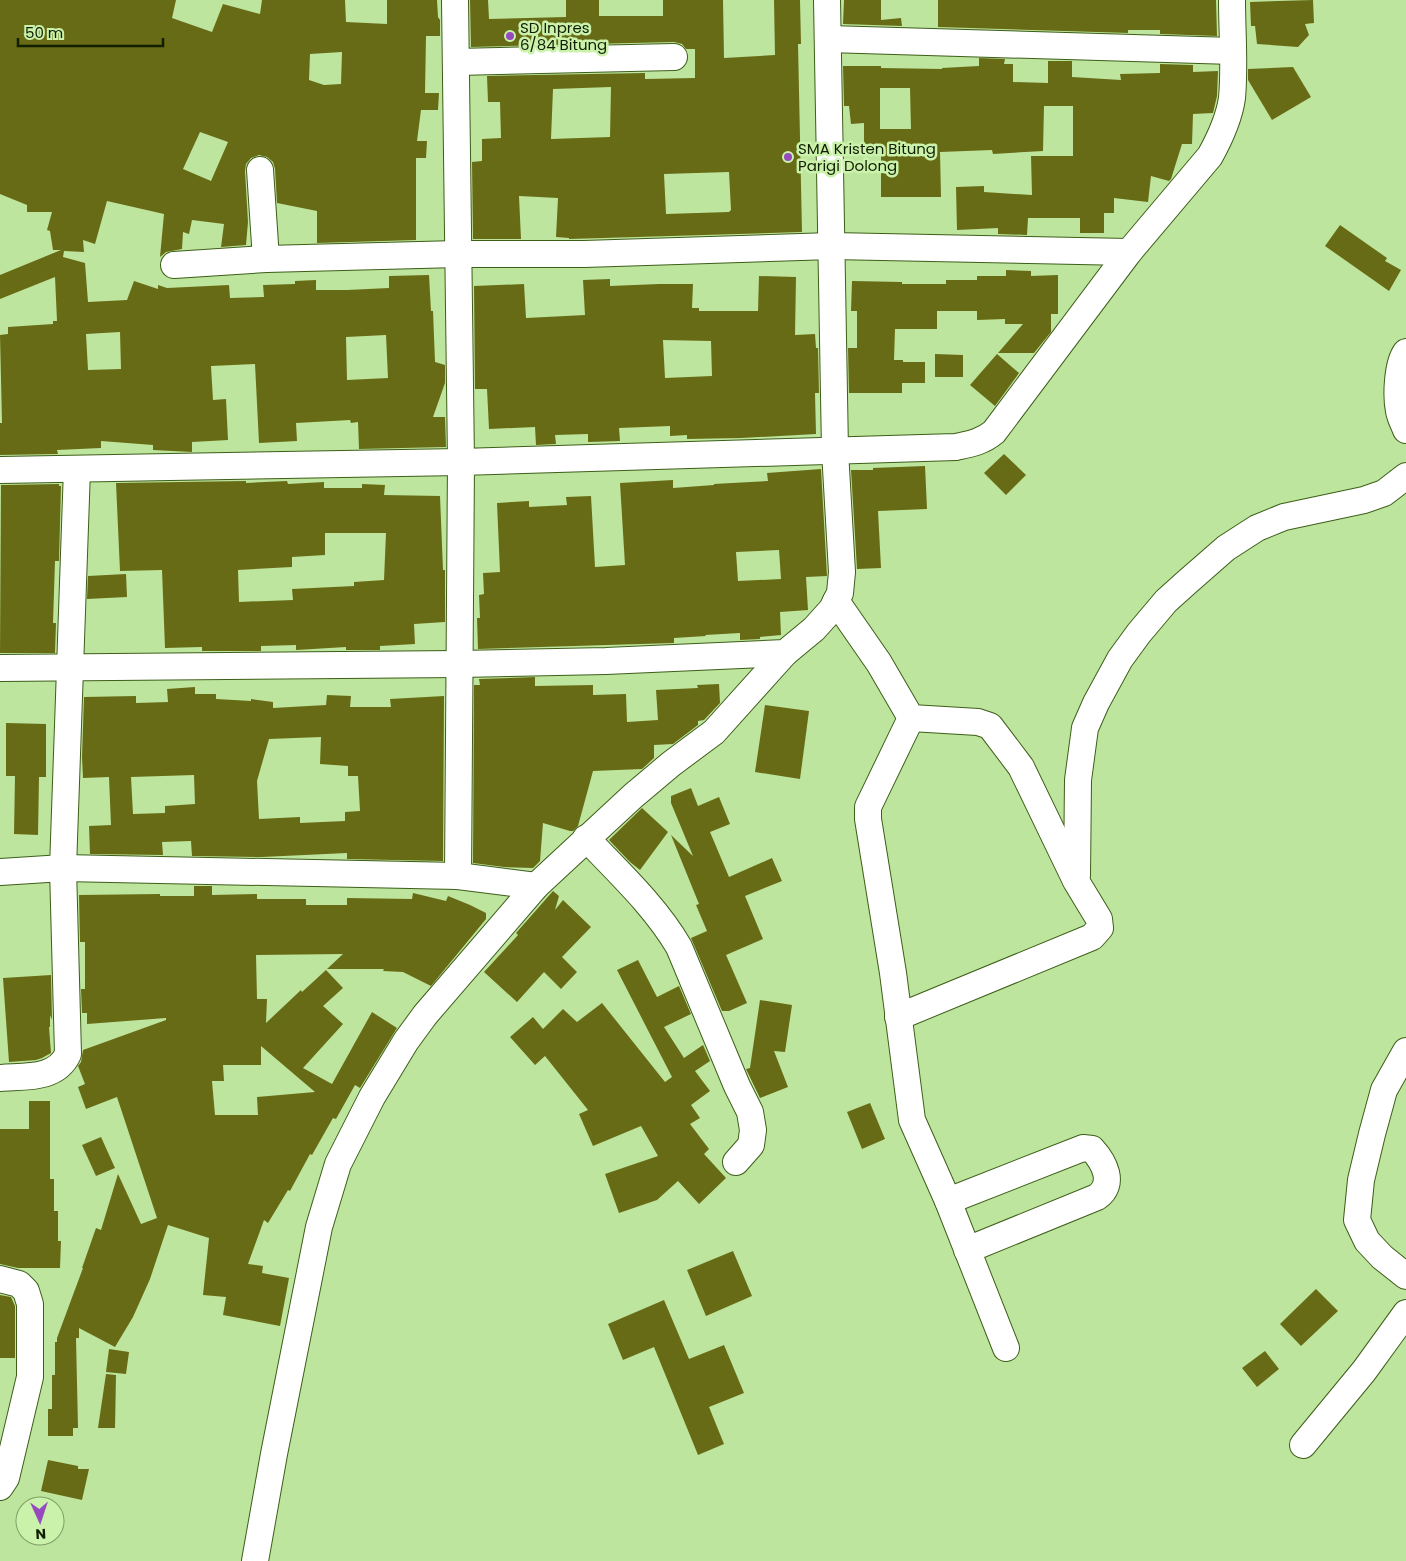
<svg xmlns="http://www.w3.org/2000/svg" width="1406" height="1561" font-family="Poppins,sans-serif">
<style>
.building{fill:#686b15;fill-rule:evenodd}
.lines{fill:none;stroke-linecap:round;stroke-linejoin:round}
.minor-casing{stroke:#3d5e19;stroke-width:28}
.minor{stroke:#fff;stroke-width:26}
.poi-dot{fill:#954bbe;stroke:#caf2aa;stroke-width:2}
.labels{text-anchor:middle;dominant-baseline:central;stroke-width:5;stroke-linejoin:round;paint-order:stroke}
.poi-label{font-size:15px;fill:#121f04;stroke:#caf2aa;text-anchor:start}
</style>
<rect width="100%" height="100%" fill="#bee59d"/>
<g class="building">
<path d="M0,0H176L172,18L212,32L223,4L260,14L262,0H345L346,22L387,24V0H437L438,17L440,20V36H426L425,93H439L438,110H421L417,141H427L426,158H416V240L317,243V211L277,203L275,169L273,162L267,157L259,155L251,158L246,164L245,171L248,222L246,245L221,247L224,224L192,220L189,234L183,232L182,249L166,252L160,257L164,214L107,201L95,244L83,240L84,252L64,251L63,257L85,263L88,302L127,300L134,281L158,289V285L167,288L229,285L230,298L264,297L263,285L295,284V281L316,280V290H347L389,288V276L429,275L431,311H433L435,362L445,365V383L433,417H445L446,447L359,449L358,422L351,423L350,420L296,423L297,441L259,443L255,364L211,366L213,400L226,399L228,440L192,442V452L153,450V445L101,441V448L57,450L58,454L0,455V423H2L0,335L8,334V327L53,324V321H57L55,277L0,299V275L61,250H53L50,231L47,230L52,212H27V205L0,194ZM342,52L341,84L324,85L309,80L310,54ZM200,132L228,142L211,181L183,169ZM120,332L121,369L88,370L86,334ZM386,335L388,378L347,380L346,337Z"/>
<path d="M470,0H488L489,19L566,17V0H599V16H663V0H723L724,58L775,55L774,0H800L801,44H798L802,232L569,239V238L556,237L558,198L519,196L521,239H473L472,162L482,161V139L501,138L500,102H488L487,76L645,73V79L695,78V49H686L682,44L674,42L471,47ZM611,87L610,137L551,139L553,89ZM729,172L731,210L729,212L666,214L664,174Z"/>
<path d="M844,0H881V20L901,18L902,26L843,24Z"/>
<path d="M938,0H1216L1217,36L1160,34V30H1128V33L938,27Z"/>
<path d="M1313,0L1314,23L1305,24L1309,35L1298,47L1257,44L1255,26H1251L1250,2Z"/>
<path d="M979,58L1005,59L1004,64H1013V82L1048,83V61H1072V77L1121,80L1120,74L1160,73V64L1193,65V72L1218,71L1217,96L1213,113L1193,114L1192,144H1182L1171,179L1169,181L1151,176L1148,202L1114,198V213H1104V233H1080V218H1028L1027,235L998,234V228L957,230L956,187L984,186V192L1032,195L1031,156H1073V106H1044L1043,151L993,154L992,150L940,152L941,197H881V154H864V123L851,124L849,106H844L843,66H881V68L942,69V68L979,66ZM880,88H910L911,129H880Z"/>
<path d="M1293,67L1311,97L1272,120L1248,80V69Z"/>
<path d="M1340,225L1387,258L1385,261L1401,270L1389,291L1325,246Z"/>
<path d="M1006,270L1031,271V276L1058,275V314H1051V332L1034,353H998L1023,324H1005V319L977,320V311H937V329H895L894,360H903V362H925V383H902V393H849L848,348H857V311H851L852,281L902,282V284H946V280H977V276H1006Z"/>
<path d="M759,276L796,277L795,335L815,334L816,348H818L819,393H815L816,434L741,438L687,439V435L670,436V426L619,428L620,441L588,442V434L555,435L556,444L536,445L535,427L489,429L487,389H475L474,286L524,284L526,318L585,315L583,280L610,279V286L659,284H693L692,308H699V311H758ZM663,340L711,341L712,376L665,378Z"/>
<path d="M935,354L963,355V377H935Z"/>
<path d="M997,354L1019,373L995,406L970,385Z"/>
<path d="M1004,454L1026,475L1006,495L984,473Z"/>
<path d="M925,466L927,509L878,511L881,568L857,569L851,470H873V468Z"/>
<path d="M821,469L827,576L806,577L808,610L780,612L781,635L760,637V639L740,640V633L705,635L706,636L674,638V643L478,649L477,618H480L479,595L484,594L483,573L500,572L497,503L529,501V507L567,505L566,497L591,496L595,567L625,565L620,483L673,480V488L714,485V484L768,481L767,473ZM779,550L781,579L738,581L736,552Z"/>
<path d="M246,481V483L287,481L288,484L324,482V488H362V484L385,485L384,495L440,496L443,570H445V622L414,624L415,644L380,646V650H346V647L296,650V645L261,646V651H202V647L165,648L162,570L120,571L116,483ZM325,533H386L384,580L354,582V586L292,589L293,600L239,602L238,570L292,567V557L325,555Z"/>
<path d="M59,484V486H61L59,561H55L53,623H56L55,653H0L1,485Z"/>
<path d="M126,574L127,597L87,599L88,576Z"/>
<path d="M535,677V686L593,685V695L626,694L627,722L658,720L656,690L698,688L697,685L719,684L720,703L704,720L698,721V725L673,744L654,745V758L642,769L593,771L578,826L573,831H570L543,823L540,861L533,868L504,867L473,863L474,685H480L479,679Z"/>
<path d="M195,687V694H216V699L251,701V699L273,702V708L326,705L327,695L351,696L350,707H391L390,699L444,696L443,861L347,859V853L262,857L192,856L191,841L162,842L163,855L90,854L89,826L111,825L109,777L83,778L82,757L84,697L136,696V703L168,702L167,689ZM321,737L320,764L348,766V776H358L360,811L345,812V821L300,823V817L259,819L257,781L269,739ZM194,775L195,804L165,806V813L133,814L131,777Z"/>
<path d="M765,705L809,711L800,779L755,772Z"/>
<path d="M6,723L46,724V777H39L38,835L14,834L15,776H6Z"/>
<path d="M691,788L698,806L719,797L730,824L710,832L729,877L772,858L782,881L745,896L763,939L726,955L747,1003L729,1011H722L691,938L707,931L696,905L699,904L671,835L693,856L671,803V796Z"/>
<path d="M642,808L668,832L640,870L630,862L609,840Z"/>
<path d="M194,886H212V895L257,894V899H306V905H347V898L412,899L413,893L446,901L448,896L470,905L486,913V919L431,986L403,972L383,971L384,969H327L343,954L256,955L257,999H267L266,1023L301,990L302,992L326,970L343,988L323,1006L343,1024L303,1068L332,1084L372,1012L397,1028L360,1088L355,1085L336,1119L333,1118L312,1155L310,1154L290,1191L288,1190L268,1223L264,1220L248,1264L263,1266L262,1273L289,1278L280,1326L223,1315L226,1297L203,1295L209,1238L168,1225L150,1279L133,1317L115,1347L79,1328V1338H76L78,1428H73V1436H48V1409H52V1375H55V1342H57V1338L83,1268H82L96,1228L101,1230L118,1174L141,1224L157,1218L117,1097L86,1109L78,1087L85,1084L78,1066L81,1062L83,1050L166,1020V1018L87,1024V1013H82L81,989H85V942H80L79,895L160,894V896H194ZM261,1046L315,1092L257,1097L258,1115H215L212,1081H224L223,1065H261Z"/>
<path d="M553,891L559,896L555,910L563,900L591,927L562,957L577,972L561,989L544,972L517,1002L484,972L518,935L516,933Z"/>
<path d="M638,960L657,997L679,986L691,1014L664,1027L684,1058L703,1045L710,1061L695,1071L710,1091L691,1105L700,1118L690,1124L709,1149L704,1154L726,1178L699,1204L678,1181L657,1200L619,1213L605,1174L658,1156L641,1126L593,1146L579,1114L588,1110L545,1056L535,1065L510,1037L533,1017L543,1029L563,1009L577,1022L602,1003L665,1082L672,1077L617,970Z"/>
<path d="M51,975L52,1020L50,1015V1027H49L51,1053L42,1058L36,1060L9,1062L3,978Z"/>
<path d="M760,1000L792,1005L785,1052L774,1051L788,1087L760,1098L746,1069L750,1068Z"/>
<path d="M29,1101H50V1179H54V1211H58V1241H61L60,1268H18L0,1264V1129H29Z"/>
<path d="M870,1103L885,1139L862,1149L847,1112Z"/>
<path d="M101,1137L115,1168L96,1176L82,1145Z"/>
<path d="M733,1251L752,1296L706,1316L687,1270Z"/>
<path d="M1316,1289L1338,1311L1301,1346L1280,1324Z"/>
<path d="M0,1295L11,1297L15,1306V1358H0Z"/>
<path d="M664,1300L689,1359L724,1345L744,1393L709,1407L724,1444L698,1455L654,1347L623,1360L608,1324Z"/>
<path d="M109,1349L129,1352L126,1374L106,1372Z"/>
<path d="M1265,1351L1279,1369L1257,1387L1242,1368Z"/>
<path d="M106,1374L116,1375L115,1428H98Z"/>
<path d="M48,1460L78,1466V1469H89L82,1500L41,1491Z"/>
</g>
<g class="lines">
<defs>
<g id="minor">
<path d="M828,39L1233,51"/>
<path d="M456,62L674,57"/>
<path d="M260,170L266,259"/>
<path d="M174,265L266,259L458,254H584L832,246L1129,252"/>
<path d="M1406,352C1397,364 1396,397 1399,411C1400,418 1404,424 1406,430"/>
<path d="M0,470L461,462L455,0"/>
<path d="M836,601L879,663L911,718L978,722L990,726L1021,767L1076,881L1099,919L1100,928L1092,937L898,1017"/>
<path d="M0,668L459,664L606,661L785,653L814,629L832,609L840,593L842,572L835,451L827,0"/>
<path d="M911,718L868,807V819L893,973L912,1120L948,1201L1006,1348"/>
<path d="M586,838C619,873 655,906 679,947L737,1086L750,1112L753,1130L751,1145L736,1162"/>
<path d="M0,872L63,868L458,876L536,886L633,796L671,764L714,732L785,653"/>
<path d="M1077,875L1078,780L1085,728L1096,703L1120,659L1139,633L1166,601L1186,583L1226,548L1257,528L1284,517L1364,500L1384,493L1406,476"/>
<path d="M458,876L461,462L956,447C970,444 982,442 994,432L1129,252L1210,156C1220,138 1229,119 1232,98C1235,66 1232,32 1232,0"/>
<path d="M1406,1051L1384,1090L1372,1134L1361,1180L1357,1220L1367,1241L1382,1257L1406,1276"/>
<path d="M0,1078C25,1076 56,1080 68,1054L63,868L77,469"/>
<path d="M948,1201L1083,1148L1092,1149C1104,1162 1116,1184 1097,1197L967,1250"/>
<path d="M0,1279L19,1284L26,1291L30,1304V1377L6,1478L0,1487"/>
<path d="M1303,1445L1364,1371L1406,1313"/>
<path d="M255,1561L274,1454L319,1227L338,1164L372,1097L406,1041L425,1015L536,886"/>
</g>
</defs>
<use href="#minor" class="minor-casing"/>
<use href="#minor" class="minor"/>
</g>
<g class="poi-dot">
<circle cx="510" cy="36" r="5"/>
<circle cx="788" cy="157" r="5"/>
</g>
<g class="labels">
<g class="poi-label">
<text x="520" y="27">SD Inpres<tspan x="520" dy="17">6/84 Bitung</tspan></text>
<text x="798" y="148">SMA Kristen Bitung<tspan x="798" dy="17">Parigi Dolong</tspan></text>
</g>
</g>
<g transform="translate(40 1521) rotate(177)"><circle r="24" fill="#caf2aa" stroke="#809e68"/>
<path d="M0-4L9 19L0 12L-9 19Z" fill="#954bbe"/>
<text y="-8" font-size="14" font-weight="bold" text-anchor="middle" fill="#121f04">N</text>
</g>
<path d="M18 38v8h145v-8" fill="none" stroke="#121f04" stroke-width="2.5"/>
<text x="25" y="38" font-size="15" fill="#121f04" stroke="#caf2aa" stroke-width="4" paint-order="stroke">50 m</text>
</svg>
